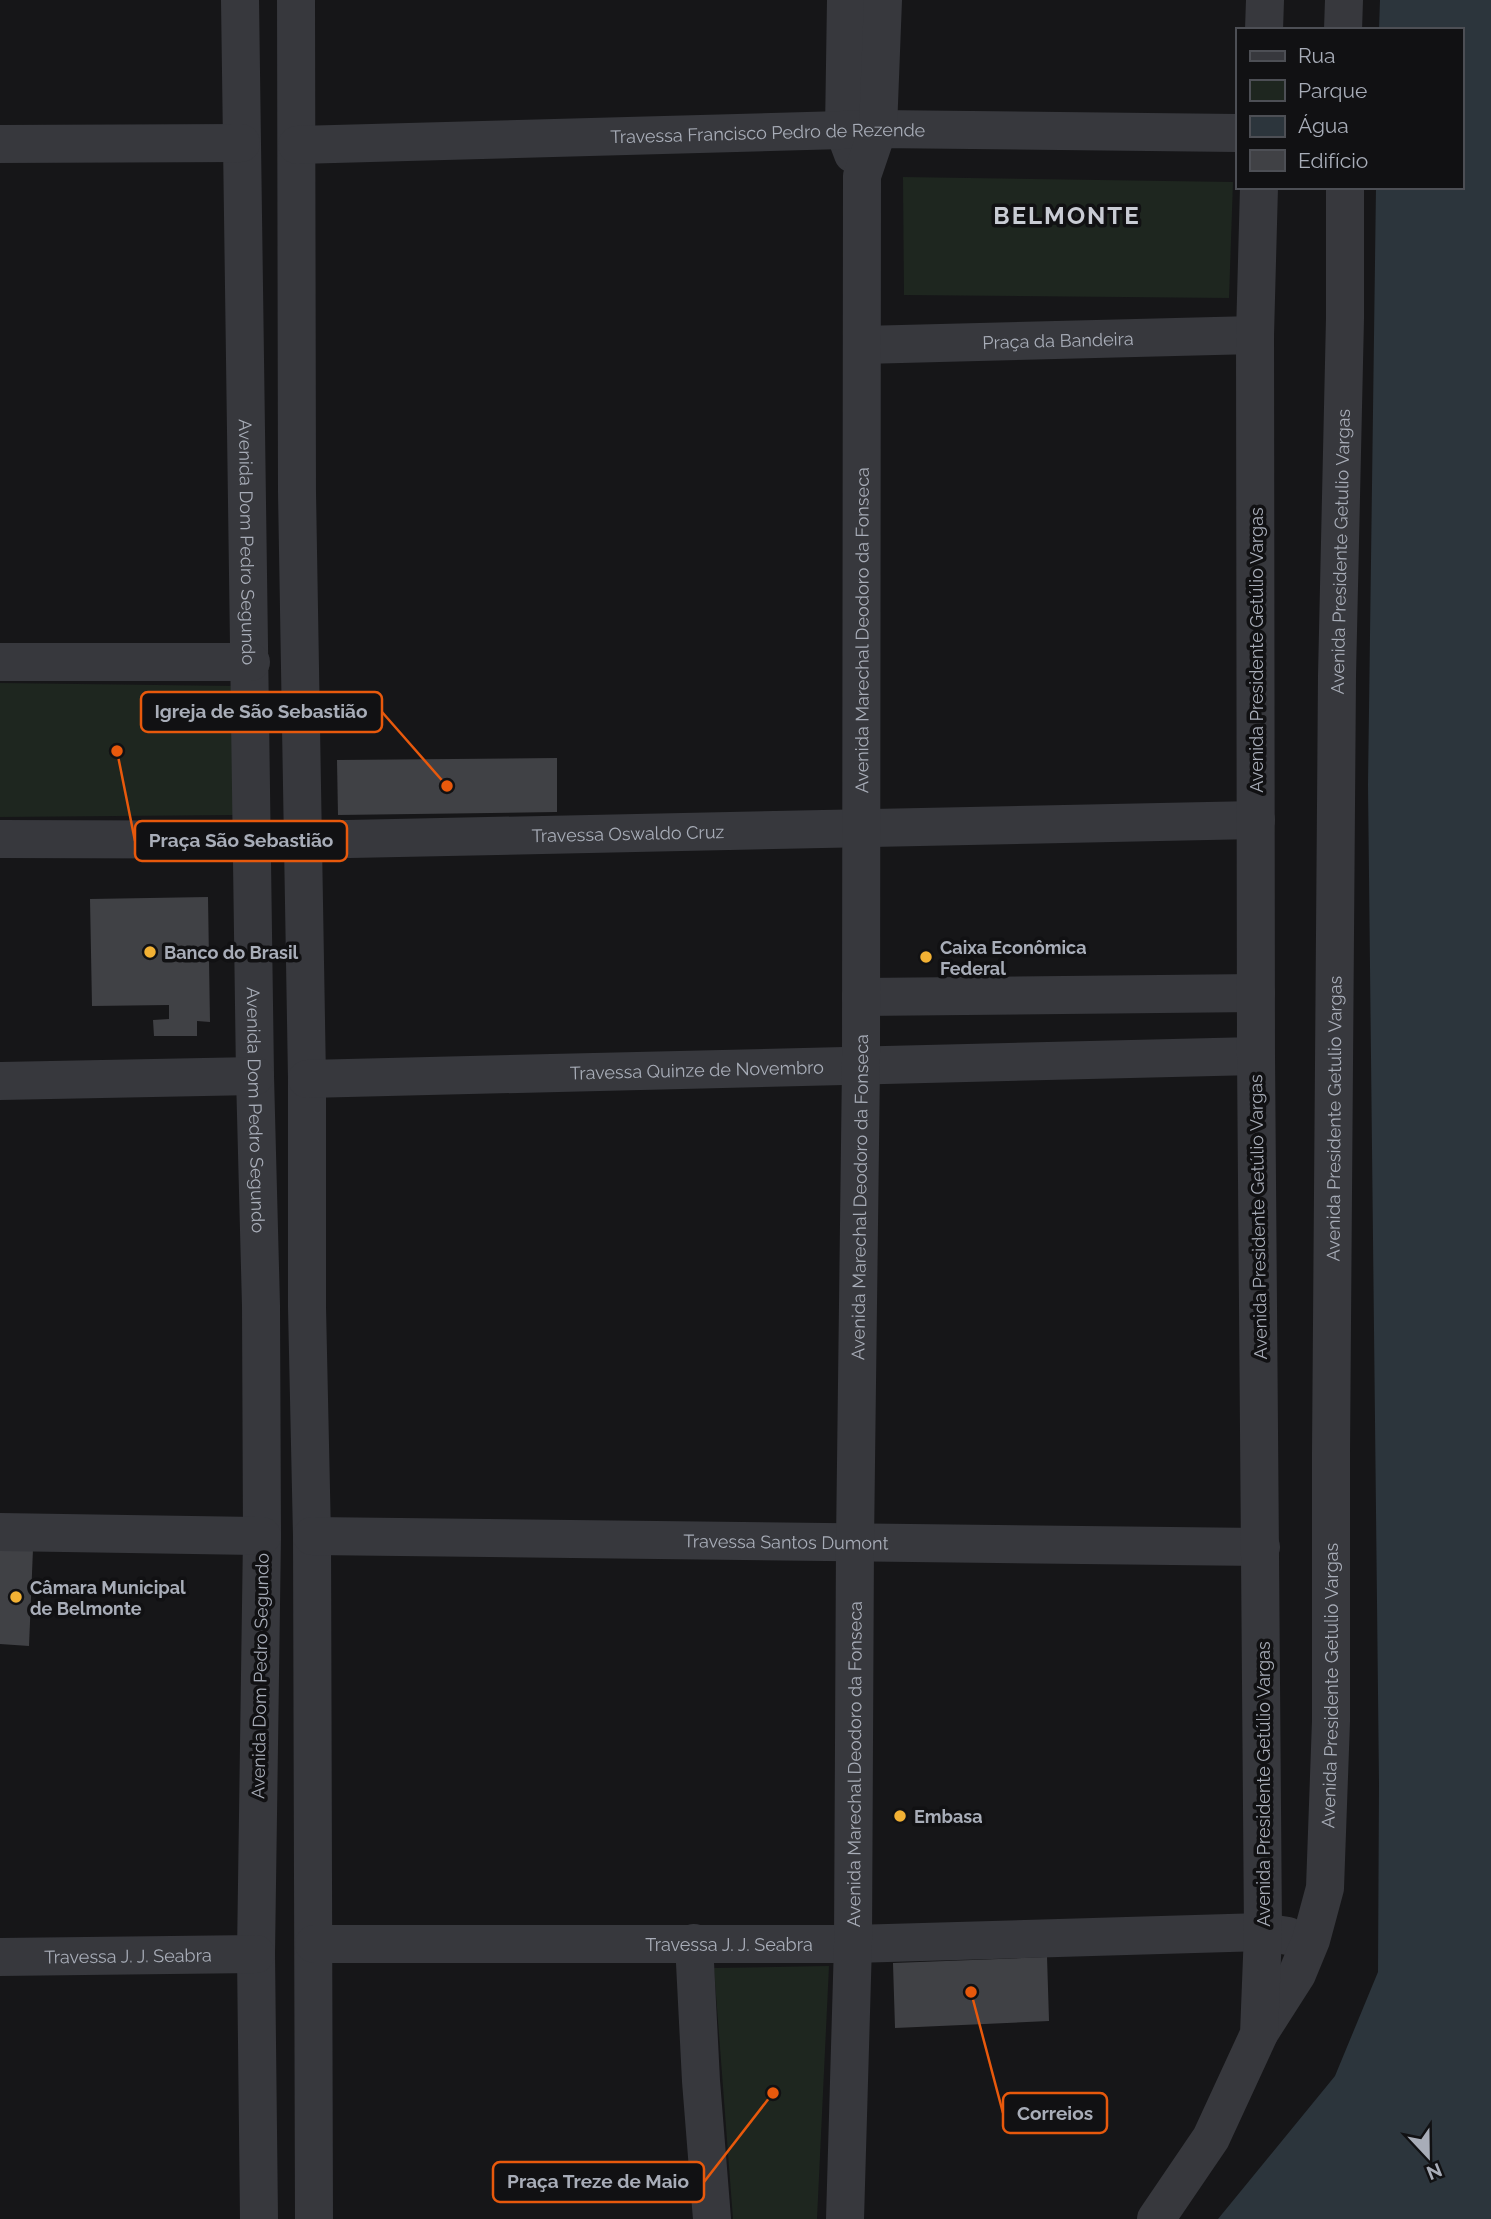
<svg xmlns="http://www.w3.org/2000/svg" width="1491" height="2219" font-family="Raleway,sans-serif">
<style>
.green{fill:#1e261f}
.water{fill:#2c353c}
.building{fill:#404145}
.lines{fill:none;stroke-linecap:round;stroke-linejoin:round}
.minor{stroke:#37383d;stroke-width:38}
.poi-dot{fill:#f2b134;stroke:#111113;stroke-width:2.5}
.labels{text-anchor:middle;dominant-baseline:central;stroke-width:7;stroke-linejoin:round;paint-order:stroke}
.street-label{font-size:18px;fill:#a8adb8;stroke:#111113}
.poi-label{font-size:18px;font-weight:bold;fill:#a8adb8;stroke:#111113;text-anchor:start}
.district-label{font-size:24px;font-weight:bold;letter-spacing:2px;fill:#c9ccd4;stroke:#111113}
.leader{fill:none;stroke:#e8590c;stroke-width:2.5}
.callout-dot{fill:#e8590c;stroke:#111113;stroke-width:2.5}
.callout{fill:#111113;stroke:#e8590c;stroke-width:2.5}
.callout-label{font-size:19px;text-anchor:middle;font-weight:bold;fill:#a8adb8}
</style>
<rect width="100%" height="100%" fill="#161618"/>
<g class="green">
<path d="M903,177L1233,182L1229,298L904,295Z"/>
<path d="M0,683L236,686L234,815L0,817Z"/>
<path d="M829,1966L817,2219H733L714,1968Z"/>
</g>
<path class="water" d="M1380,0H1491V2219H1218L1335,2076L1378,1972L1379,1784L1368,785L1376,187H1461V30H1379Z"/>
<g class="building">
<path d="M557,758V812L338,815L337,760Z"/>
<path d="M208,897L210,1022L197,1021V1036H154L153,1020L169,1019V1005L92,1006L90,899Z"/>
<path d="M0,1548L33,1549L29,1646L0,1644Z"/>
<path d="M1047,1957L1049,2021L895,2028L893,1963Z"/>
</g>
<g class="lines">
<g class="minor">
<path id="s1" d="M240,0L255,1076L261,1306L262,1536L256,1954L259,2219"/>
<path d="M296,0L297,492L307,1079V1307L312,1536L314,2219"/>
<path d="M846,0L844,130L853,154"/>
<path d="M1264,30L1265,0"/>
<path d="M1343,30L1344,0"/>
<path d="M0,144L241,143"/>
<path id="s2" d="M297,145L878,129L1237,133"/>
<path id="s3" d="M862,345L1255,335"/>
<path d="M0,662H251"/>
<path id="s4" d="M0,839L301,840L1256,820"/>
<path d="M861,997L1256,993"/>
<path id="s5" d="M307,1079L1256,1056"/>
<path d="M0,1081L255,1076"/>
<path d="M0,1532L262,1536"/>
<path id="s6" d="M312,1536L1261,1547"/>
<path d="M694,1943L701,2081L712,2219"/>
<path id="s7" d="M314,1944H853L1263,1932L1288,1936"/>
<path id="s8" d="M0,1957L256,1954"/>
<path id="s9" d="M1260,2032L1297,1974L1311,1940L1325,1888L1331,1721V1452L1337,676L1345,318V187"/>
<path id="s10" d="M845,2219L853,1944L855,1543L861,1065L862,176L878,129L883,0"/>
<path d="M1156,2219L1211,2138L1259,2034L1263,1932L1256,1056L1255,335L1259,187"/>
</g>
</g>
<g class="poi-dot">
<circle cx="150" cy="952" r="7"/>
<circle cx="926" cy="957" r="7"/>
<circle cx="16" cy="1597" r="7"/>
<circle cx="900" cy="1816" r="7"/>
</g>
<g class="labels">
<g class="street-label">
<text stroke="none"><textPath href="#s2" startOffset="471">Travessa Francisco Pedro de Rezende</textPath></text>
<text stroke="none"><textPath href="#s3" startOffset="196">Praça da Bandeira</textPath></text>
<text stroke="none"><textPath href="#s1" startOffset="542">Avenida Dom Pedro Segundo</textPath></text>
<text stroke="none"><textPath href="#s9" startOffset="1496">Avenida Presidente Getulio Vargas</textPath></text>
<text stroke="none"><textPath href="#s10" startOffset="1589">Avenida Marechal Deodoro da Fonseca</textPath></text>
<text transform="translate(1256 650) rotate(-90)">Avenida Presidente Getúlio Vargas</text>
<text stroke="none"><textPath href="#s4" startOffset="628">Travessa Oswaldo Cruz</textPath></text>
<text stroke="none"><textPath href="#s5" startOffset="390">Travessa Quinze de Novembro</textPath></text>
<text stroke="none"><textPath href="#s1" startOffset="1110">Avenida Dom Pedro Segundo</textPath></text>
<text stroke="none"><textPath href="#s9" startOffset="929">Avenida Presidente Getulio Vargas</textPath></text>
<text stroke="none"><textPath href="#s10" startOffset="1022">Avenida Marechal Deodoro da Fonseca</textPath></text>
<text transform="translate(1258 1217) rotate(-91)">Avenida Presidente Getúlio Vargas</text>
<text stroke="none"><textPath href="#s6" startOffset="474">Travessa Santos Dumont</textPath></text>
<text transform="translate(260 1676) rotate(-89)">Avenida Dom Pedro Segundo</text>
<text stroke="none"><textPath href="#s9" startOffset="362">Avenida Presidente Getulio Vargas</textPath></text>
<text stroke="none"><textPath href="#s10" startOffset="455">Avenida Marechal Deodoro da Fonseca</textPath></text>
<text transform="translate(1263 1784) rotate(-90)">Avenida Presidente Getúlio Vargas</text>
<text stroke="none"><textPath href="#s7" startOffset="415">Travessa J. J. Seabra</textPath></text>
<text stroke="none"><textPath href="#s8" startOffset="128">Travessa J. J. Seabra</textPath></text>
</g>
<g class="poi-label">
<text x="940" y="947">Caixa Econômica<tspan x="940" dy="21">Federal</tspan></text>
<text x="164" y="952">Banco do Brasil</text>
<text x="30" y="1587">Câmara Municipal<tspan x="30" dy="21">de Belmonte</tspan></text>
<text x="914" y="1816">Embasa</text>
</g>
<g class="district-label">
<text x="1067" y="215">BELMONTE</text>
</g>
</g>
<path class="leader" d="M447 786L382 712M117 751L135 841M971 1992L1003 2113M773 2093L704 2182"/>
<g class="callout-dot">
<circle cx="447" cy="786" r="7"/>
<circle cx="117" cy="751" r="7"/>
<circle cx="971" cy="1992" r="7"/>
<circle cx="773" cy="2093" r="7"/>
</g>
<g class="callout">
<rect x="141" y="692" width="241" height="40" rx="7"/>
<rect x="135" y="821" width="212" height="40" rx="7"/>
<rect x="1003" y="2093" width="104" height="40" rx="7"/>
<rect x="493" y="2162" width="211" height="40" rx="7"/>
</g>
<g class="callout-label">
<text x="261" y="718">Igreja de São Sebastião</text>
<text x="241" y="847">Praça São Sebastião</text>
<text x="1055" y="2120">Correios</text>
<text x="598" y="2188">Praça Treze de Maio</text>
</g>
<rect x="1236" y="28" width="228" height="161" fill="#111113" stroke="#4d4f55" stroke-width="2"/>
<rect x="1250" y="51" width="35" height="10" fill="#37383d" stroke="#4d4f55" stroke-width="2"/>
<text x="1298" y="63" font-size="21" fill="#a8adb8">Rua</text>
<rect x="1250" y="80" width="35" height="21" fill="#1e261f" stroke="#4d4f55" stroke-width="2"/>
<text x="1298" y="98" font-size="21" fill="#a8adb8">Parque</text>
<rect x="1250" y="116" width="35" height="21" fill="#2c353c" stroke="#4d4f55" stroke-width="2"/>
<text x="1298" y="133" font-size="21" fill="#a8adb8">Água</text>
<rect x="1250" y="150" width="35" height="21" fill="#404145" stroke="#4d4f55" stroke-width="2"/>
<text x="1298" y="168" font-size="21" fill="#a8adb8">Edifício</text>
<g transform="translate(1428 2156) rotate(158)" stroke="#111113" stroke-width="5" paint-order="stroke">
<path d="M0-5L12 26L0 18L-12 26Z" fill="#a8adb8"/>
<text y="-10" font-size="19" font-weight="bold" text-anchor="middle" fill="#a8adb8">N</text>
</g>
</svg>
